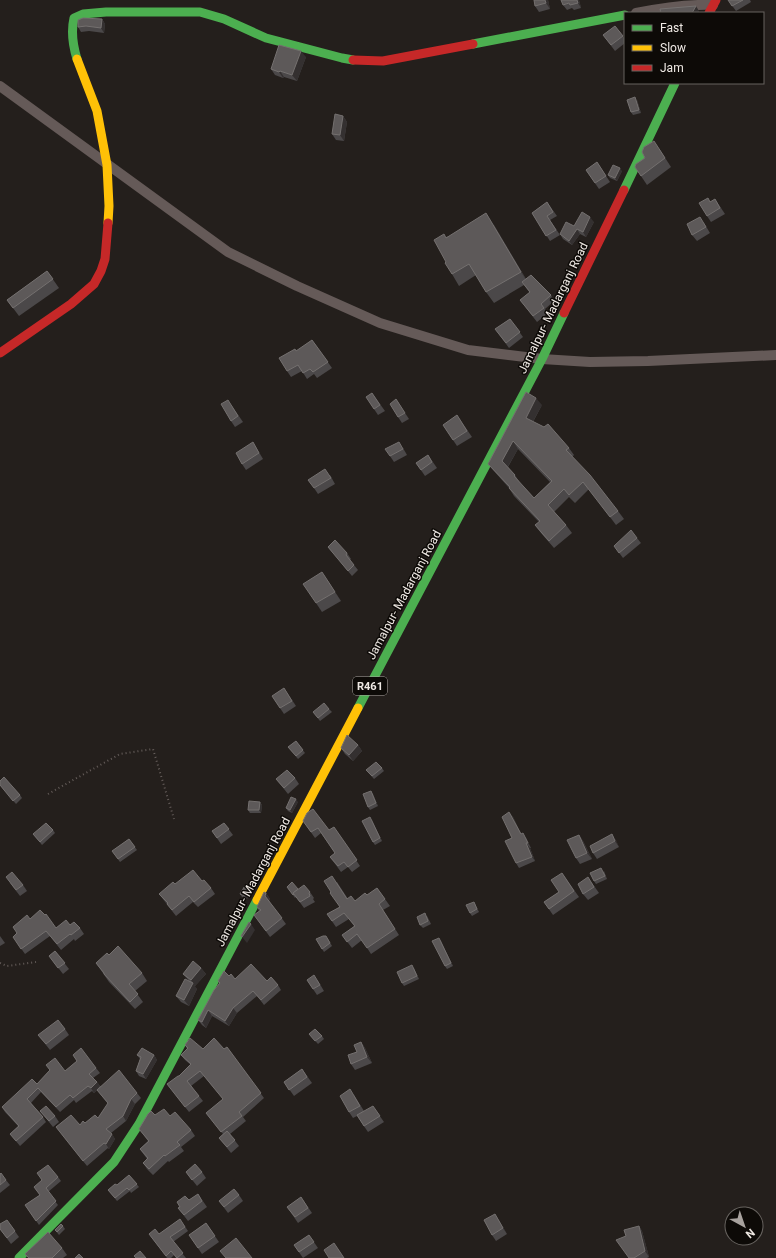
<svg xmlns="http://www.w3.org/2000/svg" width="776" height="1258" font-family="Roboto,sans-serif">
<style>
.lines{fill:none;stroke-linecap:round;stroke-linejoin:round}
.path{stroke:#655d5a;stroke-width:2;stroke-dasharray:1 3;stroke-linecap:butt}
.street{stroke:#655a58;stroke-width:10}
.fast{stroke:#4caf50;stroke-width:9}
.slow{stroke:#ffc107;stroke-width:9}
.jam{stroke:#c62828;stroke-width:9}
.wall{fill:#4b4849;fill-rule:evenodd}
.shaded-wall{fill:#343030}
.building{fill:#5d5959;stroke:#74706f;fill-rule:evenodd}
.labels{text-anchor:middle;dominant-baseline:central;stroke-width:3;stroke-linejoin:round;paint-order:stroke}
.shield{fill:#0d0a07;stroke:#aba6a2;stroke-width:1}
.shield-label{font-size:11px;font-weight:bold;fill:#efe9e4}
.street-label{font-size:12px;fill:#efe9e4;stroke:#0d0a07}
</style>
<rect width="100%" height="100%" fill="#241f1c"/>
<g class="lines">
<g class="path">
<path d="M48,794L120,754L153,749L174,819"/>
<path d="M0,963L7,966L36,962"/>
</g>
<g class="street">
<path d="M636,13C661,8 687,4 713,5"/>
<path d="M0,86L228,252L297,286L380,323L468,350L542,359L590,362L648,361L776,355"/>
</g>
<g class="fast">
<path d="M473,44L625,15"/>
<path d="M77,59C73,46 71,31 74,18L83,14L106,12H200L224,19L266,38L342,58L353,60"/>
<path d="M624,190L675,83"/>
<path d="M358,708L542,359L564,313"/>
<path d="M19,1258L114,1162L139,1124L257,900"/>
</g>
<g class="slow">
<path d="M77,59L97,111L107,165L109,206L108,223"/>
<path d="M257,900L358,708"/>
</g>
<g class="jam">
<path d="M709,13L716,0"/>
<path d="M353,60L383,61L473,44"/>
<path d="M564,313L624,190"/>
<path d="M0,353L71,304L94,284L101,271L105,259L108,223"/>
</g>
</g>
<g class="wall">
<path d="M548,0L550,9L539,12L535,6Z"/>
<path d="M579,0L581,8L574,10L572,8L567,10L563,5Z"/>
<path d="M728,0H750L751,2L736,11Z"/>
<path d="M102,19L105,24L104,33L89,31L81,32L78,27Z"/>
<path d="M615,26L625,39V43L615,51L603,35Z"/>
<path d="M306,57L297,81L284,77L283,78L275,75L271,69Z"/>
<path d="M637,100L641,113L633,115L631,112Z"/>
<path d="M343,116L347,122L344,141L336,140L332,134Z"/>
<path d="M660,150L671,167L647,185L635,167Z"/>
<path d="M597,162L610,182L599,189L586,170Z"/>
<path d="M622,171L617,181L610,178L608,175Z"/>
<path d="M715,199L725,214L711,222L707,216L710,202Z"/>
<path d="M547,202L557,216L550,220L560,235L550,241L532,213Z"/>
<path d="M594,222L586,237L580,234L572,245L563,239L560,234L574,226Z"/>
<path d="M704,223L710,233L697,241L692,235Z"/>
<path d="M494,225L526,279L551,295L554,301L545,309L548,313L537,322L520,300L530,293L524,285L494,303L486,292L476,275L459,286L452,274L446,262V237Z"/>
<path d="M47,271L59,288L19,316L7,300Z"/>
<path d="M510,319L523,337L509,348L495,329Z"/>
<path d="M312,340L332,368L317,378L314,374L307,379L302,371L291,377L287,371L297,351Z"/>
<path d="M372,393L385,411L378,415L366,397Z"/>
<path d="M396,399L409,419L402,423L398,417Z"/>
<path d="M542,405L533,422L569,448L574,455L572,457L618,511L624,519L616,525L589,489L575,503L569,497L554,512L566,525L572,533L554,548L541,533L535,525L539,522L514,496L509,488L494,471L488,464ZM518,449L550,482L534,498L520,483L515,475L508,467Z"/>
<path d="M232,406L243,422L235,427L231,421Z"/>
<path d="M457,415L472,437L457,446L443,425Z"/>
<path d="M253,442L263,459L246,470L242,464Z"/>
<path d="M403,448L407,455L394,462L390,456Z"/>
<path d="M428,455L437,468L425,476L416,463Z"/>
<path d="M330,475L335,484L318,494L314,488Z"/>
<path d="M637,538L641,543L623,558L614,546Z"/>
<path d="M328,547L347,553L351,559L350,560L358,570L352,576Z"/>
<path d="M328,581L341,601L322,612L316,603Z"/>
<path d="M284,688L296,706L284,714L272,696Z"/>
<path d="M329,709L332,712L320,721L313,712Z"/>
<path d="M296,741L305,753L298,759L288,747Z"/>
<path d="M358,745L362,751L353,761L345,754L341,748Z"/>
<path d="M382,768L384,771L374,779L366,770Z"/>
<path d="M295,778L299,784L288,794L276,779Z"/>
<path d="M0,785L20,795L22,798L16,804Z"/>
<path d="M371,791L373,794L378,806L370,810L368,807Z"/>
<path d="M260,802L262,805L261,813H250L248,810Z"/>
<path d="M298,802L292,813L288,811L286,808Z"/>
<path d="M509,812L513,817L521,834L526,838L531,848H530L535,861L519,868L516,863Z"/>
<path d="M372,820L382,841L375,845L373,842Z"/>
<path d="M303,821L329,830L334,827L360,866L352,872L348,867L341,872L330,857L335,853L321,833L315,838Z"/>
<path d="M224,823L233,835L221,844L212,831Z"/>
<path d="M53,830L55,833L42,845L33,834Z"/>
<path d="M612,834L619,847L597,859L593,853Z"/>
<path d="M579,835L583,841L592,859L580,864L576,858Z"/>
<path d="M129,839L137,850L120,862L112,851Z"/>
<path d="M604,871L607,879L596,884L594,881Z"/>
<path d="M562,873L579,897L553,915L544,902L559,892Z"/>
<path d="M202,881L211,888L215,894L198,907L193,902L176,916L159,894L175,884Z"/>
<path d="M337,882L348,899L355,901L367,895L377,888L390,906L383,910L399,935L371,954L362,940L352,948L342,935L354,926L349,919L336,927L327,914L340,907L331,892Z"/>
<path d="M10,883L23,885L27,891L20,896Z"/>
<path d="M592,883L599,893L588,900L583,894Z"/>
<path d="M250,886L252,889L247,899L242,897L240,894Z"/>
<path d="M287,887L310,892L314,898L313,899L315,902L304,908L296,897L295,898Z"/>
<path d="M266,893L270,899L269,901L286,924L270,937L254,915L259,911L257,907Z"/>
<path d="M474,902L479,912L472,916L470,913Z"/>
<path d="M427,916L431,924L423,928L420,925Z"/>
<path d="M30,919L56,928L70,925L80,928L84,934L75,941L74,939L61,950L50,936L25,954L13,937L17,933L13,927Z"/>
<path d="M0,936L5,943L0,946Z"/>
<path d="M439,938L441,941L453,966L447,969L445,966Z"/>
<path d="M316,939H328L332,946L324,952Z"/>
<path d="M55,951L69,969L63,974L49,956Z"/>
<path d="M109,955L142,973L147,981L135,991L143,1002L135,1009L109,982L96,963Z"/>
<path d="M201,968L206,974L195,986H194L197,989L189,1006L181,1002L176,996L189,981L183,974Z"/>
<path d="M414,968L419,979L404,986L402,983Z"/>
<path d="M229,976L235,979L267,981L278,985L281,990L264,1005L257,996L237,1013L229,1026L212,1016L206,1028L202,1025L198,1020L219,983L218,981Z"/>
<path d="M307,980L318,981L324,991L317,995Z"/>
<path d="M65,1029L69,1035L50,1050L38,1035Z"/>
<path d="M309,1034L322,1036L324,1039L318,1044Z"/>
<path d="M361,1042L365,1048L372,1063L355,1070L351,1064Z"/>
<path d="M185,1045L203,1049H224L227,1047L264,1098L243,1117L246,1121L230,1134L239,1146L231,1153L219,1138L223,1134L206,1113L223,1099L204,1076L191,1086L203,1101L189,1112L167,1084L179,1076L191,1065L185,1060L181,1055L187,1049Z"/>
<path d="M73,1055L96,1068L100,1073L93,1078L97,1082L100,1086L137,1093L141,1098L135,1104L126,1121L111,1133L115,1139L109,1149L108,1148L87,1166L56,1127L80,1125L85,1123L98,1118L108,1104L97,1090L94,1093L92,1091L76,1103L74,1100L60,1112L41,1092L31,1103L43,1117L46,1122L20,1146L10,1134L18,1126L5,1112L2,1107L37,1084L50,1070L46,1065L65,1071L77,1061Z"/>
<path d="M137,1055H154L157,1060L146,1079L139,1076L136,1071L140,1059Z"/>
<path d="M302,1069L312,1083L294,1096L284,1082Z"/>
<path d="M354,1095L364,1111L377,1112L384,1122L368,1132L357,1116L353,1118L349,1112Z"/>
<path d="M40,1111L55,1116L59,1122L53,1127L45,1117Z"/>
<path d="M155,1115L170,1116L191,1130L195,1136L181,1147L184,1151L169,1162L168,1161L153,1175L147,1169L143,1163L147,1159L140,1149L148,1141L139,1129Z"/>
<path d="M186,1172H202L206,1178L197,1186Z"/>
<path d="M0,1174L6,1180L10,1185L0,1193Z"/>
<path d="M129,1175L139,1187L131,1193L130,1191L117,1201L108,1190L117,1185Z"/>
<path d="M58,1177L61,1181L48,1192L58,1205L39,1225L25,1205L40,1195L34,1187Z"/>
<path d="M198,1194L207,1207L188,1221L178,1208L180,1207L177,1202L189,1200Z"/>
<path d="M239,1195L243,1201L228,1213L219,1201Z"/>
<path d="M301,1197L312,1213L298,1223L287,1207Z"/>
<path d="M495,1214L507,1234L496,1241L492,1235Z"/>
<path d="M180,1219L188,1231L173,1242L186,1258H176L174,1255L171,1258H167L149,1234H159Z"/>
<path d="M7,1220L19,1237L11,1244L0,1229Z"/>
<path d="M206,1223L219,1242L202,1254L189,1235Z"/>
<path d="M63,1226L65,1229L59,1235L55,1230Z"/>
<path d="M639,1226L642,1231L649,1257L647,1258H629L626,1236Z"/>
<path d="M309,1235L318,1248L303,1258L294,1245Z"/>
<path d="M62,1248L67,1255L63,1258H28L25,1254Z"/>
</g>
<g class="shaded-wall">
<path d="M545,0H548L550,9L546,3Z"/>
<path d="M577,0H579L581,8L578,3Z"/>
<path d="M696,6L699,11V13H692Z"/>
<path d="M102,19L105,24L104,33L101,28Z"/>
<path d="M301,51L306,57L297,81L292,75Z"/>
<path d="M280,71L284,77L283,78L279,72Z"/>
<path d="M635,97L637,100L641,113L639,110Z"/>
<path d="M343,116L347,122L344,141L340,135Z"/>
<path d="M620,168L622,171L617,181L615,178Z"/>
<path d="M486,213L494,225L528,283L521,272Z"/>
<path d="M590,217L594,222L586,237L583,232Z"/>
<path d="M577,229L580,234L572,245L569,241Z"/>
<path d="M536,398L542,405L531,425L526,418Z"/>
<path d="M513,441L518,449L507,468L502,461Z"/>
<path d="M358,745L362,751L353,761L349,755Z"/>
<path d="M371,791L373,794L378,806L376,803Z"/>
<path d="M296,799L298,802L292,813L290,810Z"/>
<path d="M260,802L262,805L261,813L259,810Z"/>
<path d="M509,812L513,817L524,839L521,834Z"/>
<path d="M370,817L372,820L382,841L380,838Z"/>
<path d="M523,833L526,838L531,848L528,843Z"/>
<path d="M612,834L616,840L619,847L615,841Z"/>
<path d="M579,835L583,841L592,859L587,853Z"/>
<path d="M526,843L530,848L535,861L532,857Z"/>
<path d="M250,886L252,889L247,899L245,896Z"/>
<path d="M266,893L270,899L269,902L265,896Z"/>
<path d="M251,924L255,930L247,943L242,937Z"/>
<path d="M439,938L441,941L453,966L451,963Z"/>
<path d="M201,968L206,974L195,986L191,980Z"/>
<path d="M193,983L197,989L189,1006L184,1000Z"/>
<path d="M233,1008L237,1013L229,1026L225,1021Z"/>
<path d="M208,1010L212,1016L206,1028L202,1022Z"/>
<path d="M361,1042L365,1048L372,1063L367,1057Z"/>
<path d="M154,1055L157,1060L146,1079L143,1074Z"/>
<path d="M97,1082L100,1086L94,1093L91,1088Z"/>
<path d="M131,1099L135,1104L126,1121L123,1116Z"/>
<path d="M112,1134L115,1139L109,1149L106,1144Z"/>
<path d="M495,1214L499,1220L507,1234L503,1228Z"/>
<path d="M639,1226L642,1231L649,1257L645,1251Z"/>
</g>
<g class="building">
<path d="M534,0H545L546,3L535,6Z"/>
<path d="M561,0H577L578,3L570,5L569,3L563,5Z"/>
<path d="M728,0H743L732,6Z"/>
<path d="M696,6L692,13H661L660,9Z"/>
<path d="M83,18L102,19L101,28L86,26L78,27V20Z"/>
<path d="M615,26L623,36L611,45L603,35Z"/>
<path d="M279,45L301,51L292,75L280,71L279,72L271,69Z"/>
<path d="M635,97L639,110L631,112L627,100Z"/>
<path d="M335,114L343,116L340,135L332,134Z"/>
<path d="M654,141L665,158L641,176L635,167L636,164L645,158L642,152L644,147Z"/>
<path d="M597,162L606,176L595,183L586,170Z"/>
<path d="M613,165L620,168L615,178L608,175Z"/>
<path d="M708,198L710,202L715,199L720,208L707,216L699,203Z"/>
<path d="M547,202L553,212L547,216L556,230L546,236L532,213Z"/>
<path d="M582,212L590,217L583,232L577,229L569,241L560,234L566,222L574,226Z"/>
<path d="M486,213L521,272L486,292L469,264L452,274L445,263L446,262L434,240L444,234L446,238Z"/>
<path d="M700,217L706,227L692,235L687,224Z"/>
<path d="M47,271L53,279L13,308L7,300Z"/>
<path d="M531,275L551,295L541,304L544,308L533,316L520,300L530,292L522,282Z"/>
<path d="M510,319L520,332L506,343L495,329Z"/>
<path d="M312,340L328,362L313,372L310,369L303,373L298,365L287,371L279,358L295,349L296,351Z"/>
<path d="M526,392L536,398L526,418L544,427L548,424L569,448L566,450L590,475L618,511L610,517L583,482L569,495L564,489L548,505L566,525L549,541L535,525L540,521L509,488L510,487L488,464ZM513,441L552,481L534,498L514,476L515,475L502,461Z"/>
<path d="M372,393L380,405L374,409L366,397Z"/>
<path d="M396,399L405,413L398,417L390,404Z"/>
<path d="M228,400L238,416L231,421L221,404Z"/>
<path d="M457,415L467,431L453,440L443,425Z"/>
<path d="M253,442L259,453L242,464L236,453Z"/>
<path d="M399,442L403,449L390,456L385,449Z"/>
<path d="M428,455L432,462L421,470L416,463Z"/>
<path d="M325,469L331,478L314,488L308,480Z"/>
<path d="M631,530L637,538L619,553L614,546Z"/>
<path d="M335,540L347,553L346,555L354,565L348,571L328,547Z"/>
<path d="M322,572L335,592L316,603L303,584Z"/>
<path d="M284,688L292,701L280,708L272,696Z"/>
<path d="M324,703L329,709L318,718L313,712Z"/>
<path d="M347,735L358,745L349,755L341,748Z"/>
<path d="M296,741L303,750L296,756L288,747Z"/>
<path d="M376,762L382,768L372,776L366,770Z"/>
<path d="M287,770L295,778L284,788L276,779Z"/>
<path d="M4,777L20,795L13,801L0,785V781Z"/>
<path d="M371,791L376,803L368,807L363,794Z"/>
<path d="M291,797L296,799L290,810L286,808Z"/>
<path d="M249,801L260,802L259,810H248Z"/>
<path d="M313,809L329,830L334,827L357,860L348,867L344,862L338,866L330,857L335,853L318,828L311,832L303,821L307,813Z"/>
<path d="M509,812L521,834L523,833L528,843H526L532,857L516,863L505,841L512,838L502,817Z"/>
<path d="M370,817L380,838L373,842L362,821Z"/>
<path d="M46,823L53,830L40,842L33,834Z"/>
<path d="M224,823L229,829L217,838L212,831Z"/>
<path d="M612,834L615,841L593,853L590,846Z"/>
<path d="M579,835L587,853L576,858L567,840Z"/>
<path d="M129,839L135,847L118,859L112,851Z"/>
<path d="M601,868L605,876L594,881L590,873Z"/>
<path d="M193,870L202,881L204,880L211,888L194,902L189,896L172,910L167,904L168,903L159,894L173,882L175,884Z"/>
<path d="M12,872L23,885L16,890L6,877Z"/>
<path d="M562,873L574,891L549,909L544,902L559,892L551,880Z"/>
<path d="M332,876L347,899L351,896L355,901L365,893L367,895L377,888L385,899L379,904L395,929L367,948L357,934L347,942L342,935L355,926L344,913L332,921L327,914L340,907L330,893L331,892L324,881Z"/>
<path d="M588,877L594,887L583,894L578,884Z"/>
<path d="M292,882L298,889L293,893L294,894L293,895L287,887Z"/>
<path d="M246,884L250,886L245,896L240,894Z"/>
<path d="M304,885L310,892L309,893L310,896L300,902L293,893Z"/>
<path d="M264,892L266,893L265,896L282,918L266,931L254,915L261,910L257,907Z"/>
<path d="M474,902L477,909L470,913L466,905Z"/>
<path d="M40,910L45,915L46,914L56,928L66,920L70,925L74,922L80,928L71,935L70,934L57,944L46,931L21,949L13,937L17,933L13,927L27,915L30,919Z"/>
<path d="M425,913L428,921L420,925L417,917Z"/>
<path d="M249,922L251,924L242,937L241,936Z"/>
<path d="M323,936H326L330,943L322,949L316,939Z"/>
<path d="M439,938L451,963L445,966L432,941Z"/>
<path d="M118,946L142,973L129,984L138,994L130,1002L104,974V973L96,963L107,953L109,955Z"/>
<path d="M55,951L65,963L58,968L49,956Z"/>
<path d="M193,961L201,968L191,980L183,974Z"/>
<path d="M251,964L267,981L271,977L278,985L261,1000L253,991L233,1008L225,1021L208,1010L202,1022L198,1020L214,990L220,983L218,981L224,971L229,976L231,974L235,979Z"/>
<path d="M412,965L417,976L402,983L397,972Z"/>
<path d="M314,975L320,985L313,989L307,980Z"/>
<path d="M185,979L193,983L184,1000L176,996Z"/>
<path d="M58,1020L65,1029L46,1044L38,1035Z"/>
<path d="M315,1029L322,1036L315,1041L309,1034Z"/>
<path d="M190,1038L203,1049L214,1038L224,1049L227,1047L261,1093L239,1112L242,1116L221,1132L206,1113L223,1099L200,1071L187,1081L199,1096L185,1107L167,1084L178,1076H179L191,1064L181,1055L188,1048L185,1045Z"/>
<path d="M361,1042L367,1057L351,1064L348,1055L357,1052L354,1045Z"/>
<path d="M81,1048L96,1068L89,1074L97,1082L91,1088L88,1086L73,1098L70,1095L56,1107L38,1088L27,1099L43,1117L16,1141L10,1134L19,1126L2,1107L32,1079L37,1084L50,1070L46,1065L55,1058L65,1071L77,1061L73,1055Z"/>
<path d="M142,1048L154,1055L143,1074L136,1071L141,1057L137,1055Z"/>
<path d="M302,1069L307,1077L289,1090L284,1082Z"/>
<path d="M119,1070L137,1093L131,1099L123,1116L106,1129L112,1134L106,1144L104,1143L83,1161L56,1127L71,1115L80,1125L83,1121L85,1123L95,1115L98,1118L108,1103L97,1090Z"/>
<path d="M350,1089L360,1106L349,1112L340,1096Z"/>
<path d="M46,1106L55,1116L49,1121L40,1111Z"/>
<path d="M373,1106L380,1116L364,1126L357,1115Z"/>
<path d="M164,1109L170,1116L175,1112L191,1130L177,1142L180,1145L165,1156L164,1155L149,1169L143,1163L148,1158L140,1149L149,1141L139,1129L148,1114L151,1111L155,1115Z"/>
<path d="M227,1131L235,1140L227,1147L219,1138Z"/>
<path d="M195,1164L202,1172L192,1180L186,1172Z"/>
<path d="M48,1165L58,1177L46,1188L56,1201L36,1221L25,1205L40,1195L34,1187L42,1180L37,1173Z"/>
<path d="M1,1173L6,1180L0,1185V1174Z"/>
<path d="M129,1175L137,1184L129,1190L127,1188L115,1198L108,1190L115,1184L117,1185Z"/>
<path d="M234,1189L239,1195L224,1207L219,1201Z"/>
<path d="M198,1194L202,1201L184,1215L178,1208L180,1207L177,1202L185,1196L189,1200Z"/>
<path d="M301,1197L308,1208L295,1217L287,1207Z"/>
<path d="M495,1214L503,1228L492,1235L484,1220Z"/>
<path d="M180,1219L185,1227L170,1237L183,1253L177,1258L171,1251L166,1256L149,1234L155,1229L159,1234Z"/>
<path d="M7,1220L15,1231L7,1238L0,1229V1224Z"/>
<path d="M206,1223L215,1236L198,1248L189,1235Z"/>
<path d="M61,1224L63,1226L57,1232L55,1230Z"/>
<path d="M639,1226L645,1251L634,1258H629L616,1240L626,1236L624,1230Z"/>
<path d="M48,1232L62,1248L52,1258H29L25,1254Z"/>
<path d="M309,1235L314,1242L299,1252L294,1245Z"/>
<path d="M236,1238L252,1258H226L220,1251Z"/>
<path d="M334,1243L344,1258H329L324,1250Z"/>
<path d="M140,1251L146,1258H136L134,1256Z"/>
<path d="M79,1254L83,1258H75Z"/>
</g>
<g class="labels">
<rect class="shield" x="353" y="677" width="34" height="18" rx="3"/>
<g class="shield-label">
<text x="370" y="686">R461</text>
</g>
<g class="street-label">
<text transform="translate(553 308) rotate(-64)">Jamalpur- Madarganj Road</text>
<text transform="translate(404 595) rotate(-62)">Jamalpur- Madarganj Road</text>
<text transform="translate(253 882) rotate(-62)">Jamalpur- Madarganj Road</text>
</g>
</g>
<rect x="624" y="12" width="140" height="72" fill="#0d0a07" stroke="#67635f"/>
<rect x="632" y="25" width="20" height="6" fill="#4caf50" stroke="#67635f"/>
<text x="660" y="32" font-size="12" fill="#efe9e4">Fast</text>
<rect x="632" y="45" width="20" height="6" fill="#ffc107" stroke="#67635f"/>
<text x="660" y="52" font-size="12" fill="#efe9e4">Slow</text>
<rect x="632" y="65" width="20" height="6" fill="#c62828" stroke="#67635f"/>
<text x="660" y="72" font-size="12" fill="#efe9e4">Jam</text>
<g transform="translate(744 1226) rotate(140)"><circle r="19" fill="#0d0a07" stroke="#67635f"/>
<path d="M0-3L7 15L0 10L-7 15Z" fill="#a8a29e"/>
<text y="-6" font-size="11" font-weight="bold" text-anchor="middle" fill="#efe9e4">N</text>
</g>
</svg>
